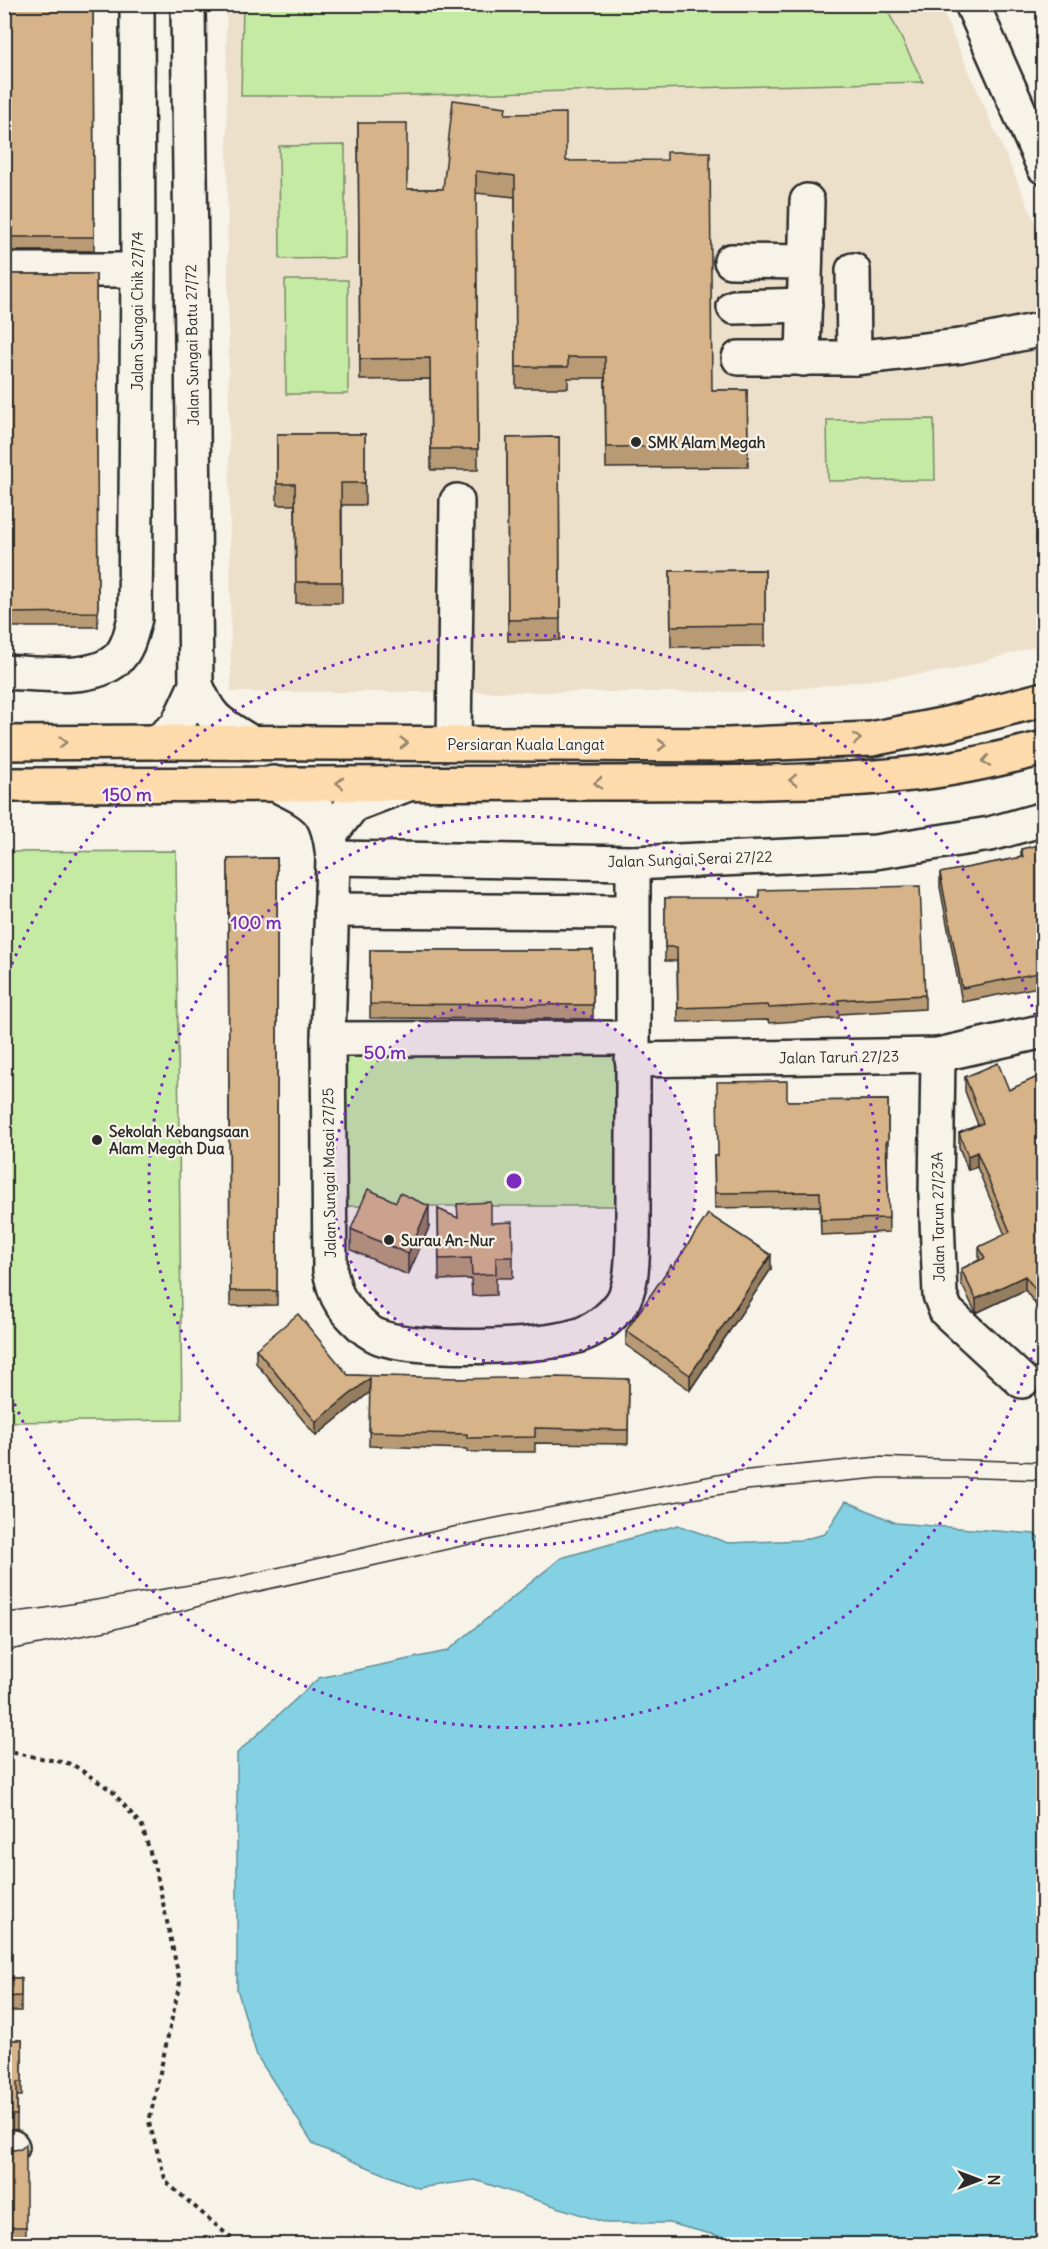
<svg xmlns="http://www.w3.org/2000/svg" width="1048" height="2249" font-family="Delius,sans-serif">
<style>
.built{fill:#ede0cb}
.green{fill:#c5eaa4;stroke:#788a68;stroke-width:1.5}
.water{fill:#84d1e3;stroke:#608f99;stroke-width:1.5}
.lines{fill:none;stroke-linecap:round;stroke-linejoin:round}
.minor-casing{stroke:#2b2b2b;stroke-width:38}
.major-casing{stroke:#2b2b2b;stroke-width:38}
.path{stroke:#2b2b2b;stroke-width:4;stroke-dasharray:4.5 4.5;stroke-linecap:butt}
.minor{stroke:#f7f3e8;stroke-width:33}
.major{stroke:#fedbac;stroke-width:33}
.tram{stroke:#2b2b2b;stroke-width:1.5}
.wall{fill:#b89a75;stroke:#2b2b2b;stroke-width:1.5}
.shaded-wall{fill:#967d5f;stroke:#2b2b2b;stroke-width:1.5}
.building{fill:#d6b388;stroke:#2b2b2b;stroke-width:1.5}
.oneway{stroke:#94836c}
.ring{fill:none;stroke:#7b2cbf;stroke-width:3;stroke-dasharray:3 6}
.poi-dot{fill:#2b2b2b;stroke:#f7f3e8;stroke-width:2}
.labels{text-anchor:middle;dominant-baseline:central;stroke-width:4.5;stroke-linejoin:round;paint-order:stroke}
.street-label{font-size:15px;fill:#2b2b2b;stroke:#f7f3e8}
.poi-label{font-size:15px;font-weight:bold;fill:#2b2b2b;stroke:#f7f3e8;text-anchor:start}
.centre{fill:#7b2cbf;stroke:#f7f3e8;stroke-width:3}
.ring-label{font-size:18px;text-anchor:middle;font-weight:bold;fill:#7b2cbf;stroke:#f7f3e8;stroke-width:4.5;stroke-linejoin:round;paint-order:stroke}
</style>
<rect width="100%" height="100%" fill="#f7f3e8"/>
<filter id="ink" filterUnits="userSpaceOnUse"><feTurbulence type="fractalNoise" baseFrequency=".0167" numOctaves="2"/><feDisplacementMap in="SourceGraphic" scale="12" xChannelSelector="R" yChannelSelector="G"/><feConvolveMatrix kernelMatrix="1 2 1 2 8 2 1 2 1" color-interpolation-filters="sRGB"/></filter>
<g filter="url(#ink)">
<path class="built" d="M226,5H940L1043,240V644L954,670L771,692H231Z"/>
<g class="green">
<path d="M243,4L885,5L923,82L376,96H241Z"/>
<path d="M345,145V258L280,259L279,146Z"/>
<path d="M285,280H348V394H286Z"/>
<path d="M934,419L935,480L828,481L827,420Z"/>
<path d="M176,851L182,1420L5,1422V852Z"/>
<path d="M616,1050V1206H345V1051Z"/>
</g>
<path class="water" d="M846,1501L896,1523L1035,1534L1043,1542V2244H749L669,2223H606L475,2180L418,2188L314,2145L257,2056L237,1989V1753L319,1678L447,1651L561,1558L678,1525L728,1543L801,1540L825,1534Z"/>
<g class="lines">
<defs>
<g id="minor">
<path d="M972,4L1044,167"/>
<path d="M731,261L805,262"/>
<path d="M4,270H138"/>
<path d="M853,270L854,358"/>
<path d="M734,307L805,305"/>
<path d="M739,358H854L961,346L1044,329"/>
<path d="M803,359L807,201"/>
<path d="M4,672C36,673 91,682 116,660C128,650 131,633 135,618L138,270L137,4"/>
<path d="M196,685C211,721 218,722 250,742"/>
<path d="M157,742L177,726L196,685L188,4"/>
<path d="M454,743L457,501"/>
<path d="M273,783C315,804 328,807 333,858L328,1039L330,1271C332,1279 334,1289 338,1297C344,1309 364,1331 377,1336C414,1352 548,1349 585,1333C599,1327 612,1316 621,1304C633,1286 632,1258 633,1237V863"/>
<path d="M331,833L353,805L408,784"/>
<path d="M333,858L633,863L875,852L990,834L1044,819"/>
<path d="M331,910L632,912"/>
<path d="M328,1039L632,1038"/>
<path d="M938,1055L936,1194L940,1295L946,1311L1022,1381"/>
<path d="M632,1060L938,1055L1044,1031"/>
<path d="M4,2147H12"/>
</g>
<g id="major">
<path d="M4,743L157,742L728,745L871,739L947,724L1044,699"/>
<path d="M4,785C203,783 402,785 601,783C707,782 815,785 920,773C962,768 1003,758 1044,748"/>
</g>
</defs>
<use href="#minor" class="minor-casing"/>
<use href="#major" class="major-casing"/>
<path class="path" d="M4,1751L72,1764L112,1791L142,1826L157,1875L180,1982L149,2122L166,2182L238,2244"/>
<use href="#minor" class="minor"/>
<use href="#major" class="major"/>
<g class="tram">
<path d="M4,1613L39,1609L233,1578L470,1523L737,1471L877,1457L1044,1462"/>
<path d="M4,1651L112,1630L233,1597L619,1511L748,1490L880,1478H977L1044,1480"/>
</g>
</g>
<g class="wall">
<path d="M4,4H93L94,251H4Z"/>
<path d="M506,114L566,161L712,390H747L748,467L606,468L605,378H568V388H516L515,197L476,193L478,470H431L430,379L360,380L358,123L407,189H443Z"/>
<path d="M4,274H96L98,627H4Z"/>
<path d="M277,434H365V505H342V603H296L295,505H277Z"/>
<path d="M559,437L560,640L508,641L507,438Z"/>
<path d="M765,570V646L671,647L670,571Z"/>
<path d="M1044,844V986L962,1002L940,887V873L1021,857V849Z"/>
<path d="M277,858V1305L230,1306L228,859Z"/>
<path d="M665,898L925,995V1009L839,1014V1018L769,1023L768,1020L678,1022L677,961H665Z"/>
<path d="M370,950H593V1019L370,1018Z"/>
<path d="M1044,1074V1316L1025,1290L976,1313L961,1283V1269L979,1260V1247L1005,1235L977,1167L968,1170L959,1147V1133L978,1125L965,1091V1077L1009,1090Z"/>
<path d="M888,1100V1155H887L889,1232L821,1235L820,1206L715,1208L714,1156H717L787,1101Z"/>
<path d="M438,1209L457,1218L491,1223L513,1257V1278H496V1295L472,1296L471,1279L439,1280Z"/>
<path d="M429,1227L408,1275L351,1250V1229Z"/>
<path d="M673,1267L771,1269L690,1390L626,1345V1331Z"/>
<path d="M256,1349L348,1375L457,1379H629L628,1444L535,1443V1452H467V1449L369,1446L370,1392L316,1436L256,1363Z"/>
<path d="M4,1932L9,1978H21V2011H4Z"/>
<path d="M4,2040H22V2096H17V2130L4,2128Z"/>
<path d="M4,2151L26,2227V2242H4Z"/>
</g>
<g class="shaded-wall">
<path d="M977,1152V1167L968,1170V1156Z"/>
<path d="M429,1206V1227L408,1275V1254Z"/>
<path d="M771,1255V1269L690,1390V1375Z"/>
<path d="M1025,1276V1290L976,1313V1299Z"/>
<path d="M370,1378V1392L316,1436V1422Z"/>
</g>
<g class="building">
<path d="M4,4H93L94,237H4Z"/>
<path d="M453,100L506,107L505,114L566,113V161L667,160V152H710L712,390H747L748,446L606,447L605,357H568V367H516L515,176L476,171L478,449H431L430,358L360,359L358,123H407V189H443Z"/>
<path d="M4,274H96L98,612L4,613Z"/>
<path d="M277,434H365V483H341L342,582H296L295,484H277Z"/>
<path d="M559,437L560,619L508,620L507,438Z"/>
<path d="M765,570V625L671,626L670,571Z"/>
<path d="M1044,844V972L962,988L940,873L1023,857L1021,849Z"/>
<path d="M277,858V1291H230L228,859Z"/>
<path d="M920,886L925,995L838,1000L839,1004L769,1008L768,1005L678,1008L677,947H665V898H759V890Z"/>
<path d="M370,950H593V1005L370,1004Z"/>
<path d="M998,1063L1009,1090L1044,1074V1301L1025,1276L976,1299L961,1269L985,1258L979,1247L1010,1232L977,1152L968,1156L959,1133L983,1123L965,1077Z"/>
<path d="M787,1081V1101L888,1100V1141H886L889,1218L821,1220L820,1192L715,1193L714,1156H718L717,1082Z"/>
<path d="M368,1189L396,1202L400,1193L429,1206L408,1254L351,1229Z"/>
<path d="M491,1202V1223L512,1222L513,1257H496V1274L472,1275L471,1258L439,1259L438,1209L458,1218L457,1204Z"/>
<path d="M708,1214L771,1255L690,1375L626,1331L671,1265L673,1267Z"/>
<path d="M298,1314L348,1375L457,1378V1379L556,1377L629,1379L628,1430L535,1428V1437L467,1438V1434L369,1432L370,1378L316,1422L256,1349Z"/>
<path d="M4,1932H8L9,1978H21V1996L4,1997Z"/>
<path d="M4,2040H22V2082H17V2115L4,2114Z"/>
<path d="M26,2144V2227H4V2151L21,2149Z"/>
</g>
<defs><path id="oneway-chevron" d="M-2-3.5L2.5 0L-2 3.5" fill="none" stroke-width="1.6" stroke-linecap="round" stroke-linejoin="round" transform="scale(1.5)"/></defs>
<g class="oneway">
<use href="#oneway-chevron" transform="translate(857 739) rotate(-2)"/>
<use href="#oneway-chevron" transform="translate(63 742)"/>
<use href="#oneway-chevron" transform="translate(404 743)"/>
<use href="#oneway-chevron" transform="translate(662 745)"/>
<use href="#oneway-chevron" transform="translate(986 761) rotate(170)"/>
<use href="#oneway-chevron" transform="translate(793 780) rotate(179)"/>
<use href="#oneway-chevron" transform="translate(340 783) rotate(-179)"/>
<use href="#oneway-chevron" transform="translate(598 783) rotate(179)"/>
</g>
</g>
<circle cx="514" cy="1181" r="182" fill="#7b2cbf" fill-opacity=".12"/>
<g class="ring">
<circle cx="514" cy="1181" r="182"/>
<circle cx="514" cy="1181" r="365"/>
<path d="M1042 1323A547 547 0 0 1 5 1381M5 981A547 547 0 0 1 1042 1039"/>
</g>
<g class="poi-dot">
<circle cx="636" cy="442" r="6"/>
<circle cx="97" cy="1140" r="6"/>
<circle cx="389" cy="1240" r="6"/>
</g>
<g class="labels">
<g class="street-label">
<text transform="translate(137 311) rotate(-90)">Jalan Sungai Chik 27/74</text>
<text transform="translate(192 345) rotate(-91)">Jalan Sungai Batu 27/72</text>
<text x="526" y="744">Persiaran Kuala Langat</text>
<text transform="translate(690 859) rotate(-2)">Jalan Sungai Serai 27/22</text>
<text transform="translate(839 1057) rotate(-1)">Jalan Tarun 27/23</text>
<text transform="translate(329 1173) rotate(-91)">Jalan Sungai Masai 27/25</text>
<text transform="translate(938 1217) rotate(-91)">Jalan Tarun 27/23A</text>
</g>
<g class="poi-label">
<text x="648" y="442">SMK Alam Megah</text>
<text x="109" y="1131">Sekolah Kebangsaan<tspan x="109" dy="17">Alam Megah Dua</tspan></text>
<text x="401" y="1240">Surau An-Nur</text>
</g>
</g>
<circle cx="514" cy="1181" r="9" class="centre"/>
<g class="ring-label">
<text x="127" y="801">150 m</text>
<text x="256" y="929">100 m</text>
<text x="385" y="1059">50 m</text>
</g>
<rect width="1048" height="2249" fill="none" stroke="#f7f3e8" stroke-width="24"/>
<rect x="12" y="12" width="1024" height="2225" fill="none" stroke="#2b2b2b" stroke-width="2" filter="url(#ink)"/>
<g transform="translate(979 2180) rotate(90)" stroke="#f7f3e8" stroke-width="4.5" paint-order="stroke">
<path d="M0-4.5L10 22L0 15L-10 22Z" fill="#2b2b2b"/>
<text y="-9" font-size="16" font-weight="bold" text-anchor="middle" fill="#2b2b2b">N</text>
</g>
</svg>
